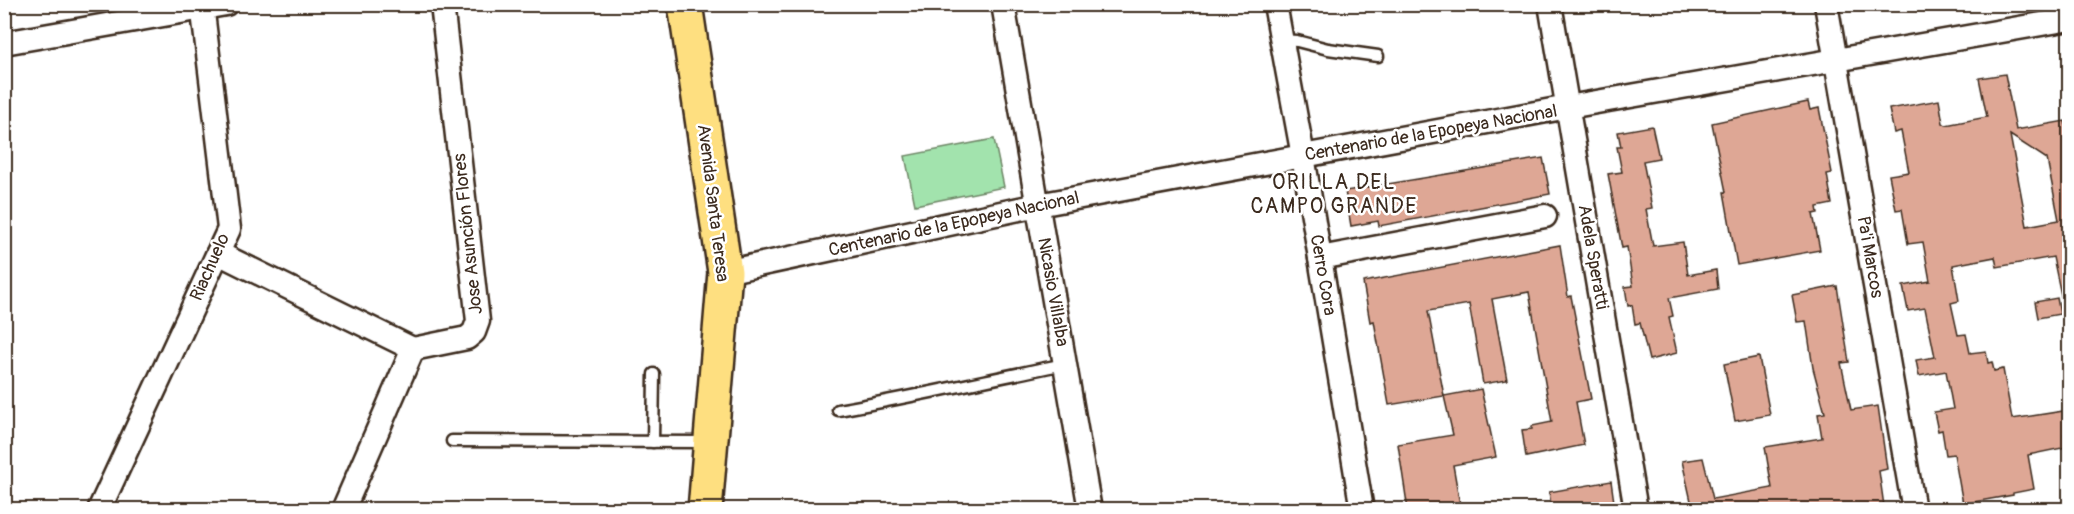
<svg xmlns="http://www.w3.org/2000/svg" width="2074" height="514" font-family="Pangolin,sans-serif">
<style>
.green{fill:#a2e3ad;stroke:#6e8666;stroke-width:1.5}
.building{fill:#dea795;stroke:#3b2a1e;stroke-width:1.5;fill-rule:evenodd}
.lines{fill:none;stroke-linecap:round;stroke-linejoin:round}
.service-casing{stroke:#3b2a1e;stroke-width:15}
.minor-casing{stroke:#3b2a1e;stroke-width:27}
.primary-casing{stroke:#3b2a1e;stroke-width:38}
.service{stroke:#fff;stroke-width:10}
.minor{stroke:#fff;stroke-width:22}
.primary{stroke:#fedf80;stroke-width:33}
.labels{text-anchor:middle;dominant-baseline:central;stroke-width:5;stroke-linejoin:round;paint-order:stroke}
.street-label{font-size:18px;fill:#3b2a1e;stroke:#fff}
.quarter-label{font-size:21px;letter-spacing:1.5px;fill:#3b2a1e;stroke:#fff}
</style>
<rect width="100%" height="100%" fill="#fff"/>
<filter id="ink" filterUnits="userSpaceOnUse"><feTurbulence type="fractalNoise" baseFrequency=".0167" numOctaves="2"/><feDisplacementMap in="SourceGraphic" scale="12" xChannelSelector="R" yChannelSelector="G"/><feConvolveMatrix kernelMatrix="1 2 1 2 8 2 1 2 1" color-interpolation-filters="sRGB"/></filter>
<g filter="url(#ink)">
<path class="green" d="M994,139L1004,187L915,205L905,156Z"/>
<g class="building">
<path d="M2005,74L2016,130L2065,121L2070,146V299L2062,300L2053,257L1997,267L1995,257L1953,265L1959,301L1951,303L1958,335L1966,334L1970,353L1986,351L1988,363L1992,362L1994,371L2003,369L2012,419L2070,410V433L2064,434L2067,447L2028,455L2034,489L2013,493V495L1963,504L1954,454L1946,455L1942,430L1938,431L1934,412L1953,409L1946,371L1919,376L1916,360L1935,357L1925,308L1908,311L1903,286L1930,281L1923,242L1908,244L1902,209L1896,210L1889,175L1909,172L1901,131L1894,133L1889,109L1939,100L1943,123L1946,125L1987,117L1979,78ZM2010,135L2047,159L2059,220L2027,226Z"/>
<path d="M1808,102L1810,110L1819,108L1832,173L1827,174L1832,204L1817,207L1818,213L1813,214L1820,250L1737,265L1724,192H1726L1712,123Z"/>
<path d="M1652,126L1659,158L1643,161L1652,208L1646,209L1653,246L1683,242L1688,275L1716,270L1718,289L1669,298L1673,316L1669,317L1677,353L1649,360L1640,323L1635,324L1632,305L1628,306L1625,287L1633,286L1627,247L1622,248L1608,174L1622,172L1617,147H1621L1618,132Z"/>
<path d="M1543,158L1550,194L1379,226L1378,221L1351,226L1345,191Z"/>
<path d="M1560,245L1568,297L1571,296L1591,399L1576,402L1584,445L1526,457L1522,430L1532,429V426L1552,422L1529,292L1492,299L1507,380L1483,384L1469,304L1428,311L1444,396L1389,405L1374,321L1370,322L1363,282Z"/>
<path d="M1837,286L1849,362L1841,363L1851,410L1878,406L1887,469L1879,471L1884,506L1858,510H1693L1682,461L1703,458L1713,499L1772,488L1765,447L1822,438L1818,414L1825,413L1813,368L1806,321L1797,322L1792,295Z"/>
<path d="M2057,298L2060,314L2038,318L2035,302Z"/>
<path d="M1759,357L1770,415L1735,421L1724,364Z"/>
<path d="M1481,389L1496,457L1453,465L1461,510H1408L1398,444L1453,435L1444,396Z"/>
<path d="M1611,481L1614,502L1595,505V510H1552L1549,492Z"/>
</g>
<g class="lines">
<defs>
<g id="service">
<path d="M1281,40L1297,41L1328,49L1378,56"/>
<path d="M838,410C914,397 990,379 1065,364"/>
<path d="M452,441L707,442"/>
<path d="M653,442L654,374"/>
</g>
<g id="minor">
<path d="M1003,4L1090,510"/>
<path d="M1275,4L1303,156L1362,510"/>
<path d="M1550,4L1636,510"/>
<path d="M1826,4L1914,510"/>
<path d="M4,43L226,4"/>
<path d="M218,253L413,349"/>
<path d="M1320,258L1545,216"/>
<path d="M725,272L1038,205L1568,107L2070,19"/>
<path d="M413,349L467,338L474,332L478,321L442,4"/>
<path d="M99,510L229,229L202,4"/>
<path d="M343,510L413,349"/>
</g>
<path id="primary" d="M685,4L725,272L705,510"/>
</defs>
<use href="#service" class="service-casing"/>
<use href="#minor" class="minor-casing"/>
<use href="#primary" class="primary-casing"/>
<use href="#service" class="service"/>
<use href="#minor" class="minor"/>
<use href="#primary" class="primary"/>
</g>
</g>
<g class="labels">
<g class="street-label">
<text transform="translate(1431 133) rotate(-10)">Centenario de la Epopeya Nacional</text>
<text transform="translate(713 203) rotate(83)">Avenida Santa Teresa</text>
<text transform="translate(954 224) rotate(-12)">Centenario de la Epopeya Nacional</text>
<text transform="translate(468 234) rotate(-96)">Jose Asunción Flores</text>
<text transform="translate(1593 257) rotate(80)">Adela Speratti</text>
<text transform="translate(1870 257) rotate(80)">Pa'i Marcos</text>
<text transform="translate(210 267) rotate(-66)">Riachuelo</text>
<text transform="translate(1323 275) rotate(80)">Cerro Cora</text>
<text transform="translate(1053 292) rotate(80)">Nicasio Villalba</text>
</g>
<g class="quarter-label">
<text x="1334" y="182">ORILLA DEL<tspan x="1334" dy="24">CAMPO GRANDE</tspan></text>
</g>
</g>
<rect width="2074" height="514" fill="none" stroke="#fff" stroke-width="24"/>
<rect x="12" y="12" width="2050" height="490" fill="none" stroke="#3b2a1e" stroke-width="2" filter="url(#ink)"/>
</svg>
